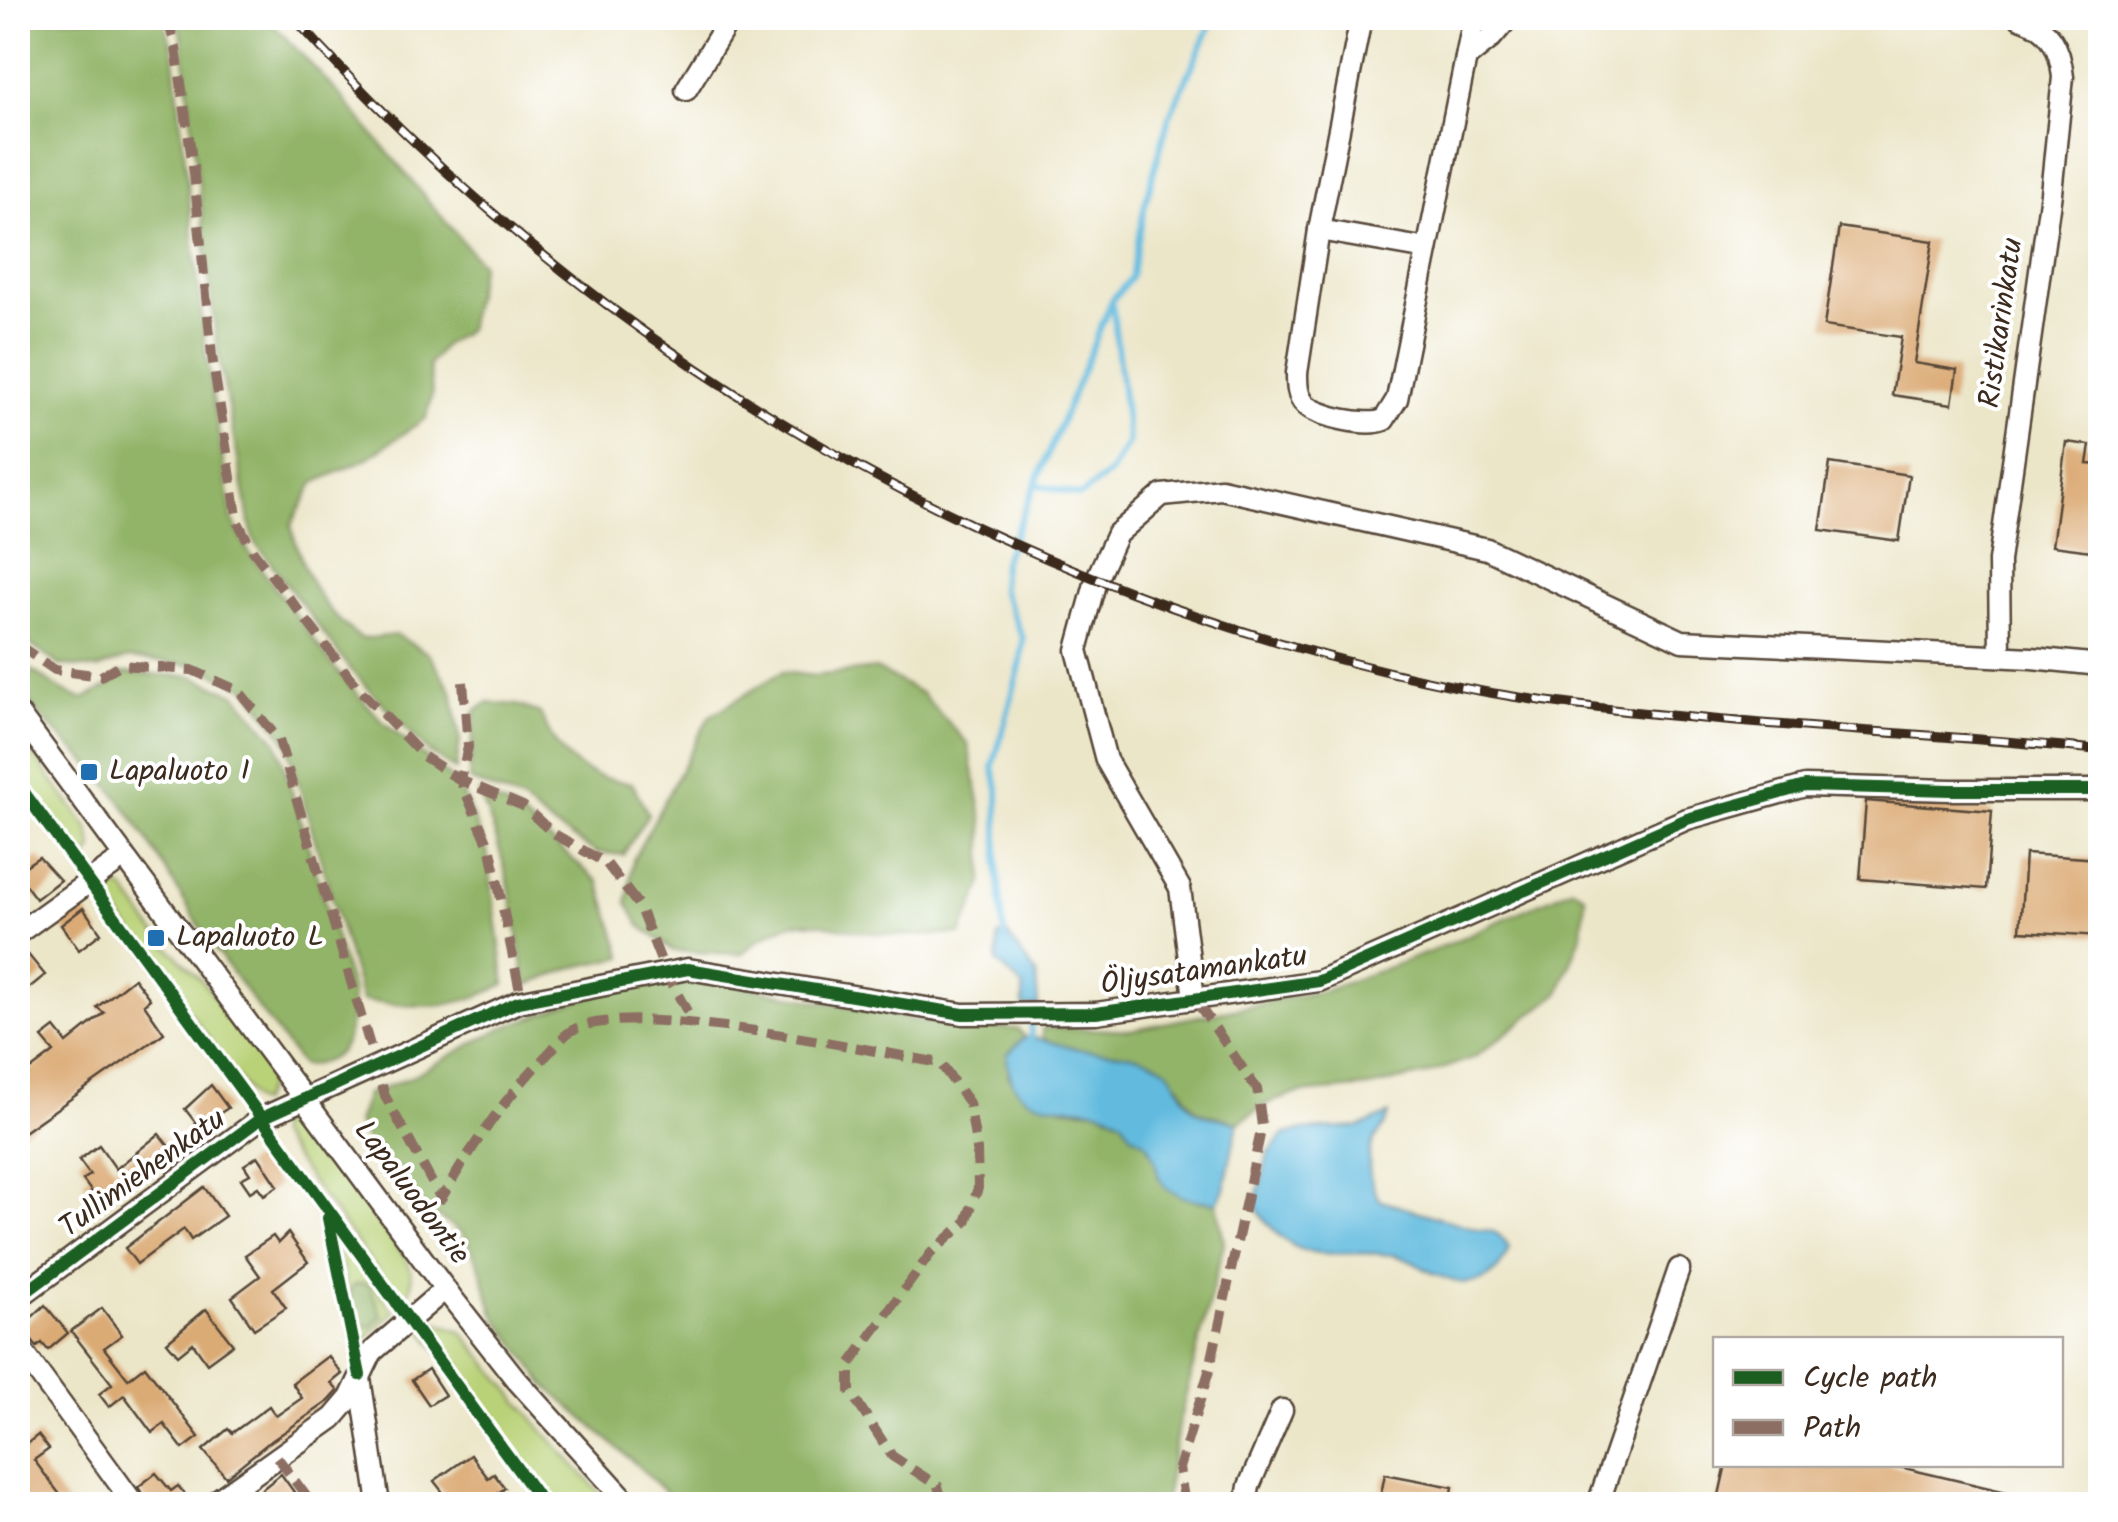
<svg xmlns="http://www.w3.org/2000/svg" width="2118" height="1522" font-family="Kalam,sans-serif">
<style>
.green{fill:#b9d278;stroke:#7a7e4b;stroke-width:2.5}
.forest{fill:#92b468;stroke:#666f43;stroke-width:2.5}
.water{fill:#62bbdf;stroke:#4e727e;stroke-width:2.5}
.lines{fill:none;stroke-linecap:round;stroke-linejoin:round}
.stream{stroke:#62bbdf;stroke-width:6}
.building{fill:#dbab76}
.minor-casing{stroke:#564638;stroke-width:25}
.minor{stroke:#fff;stroke-width:20}
.rail-casing{stroke:#3b2a1e;stroke-width:10}
.rail{stroke:#fff;stroke-width:6;stroke-dasharray:19;stroke-linecap:butt}
.quiet{stroke:#8d6e63;stroke-width:10;stroke-dasharray:20 10;stroke-linecap:butt}
.cycleway-casing{stroke:#fff;stroke-width:19}
.cycleway{stroke:#1b5e20;stroke-width:12}
.poi-dot{fill:#1f6fb2;stroke:#fff;stroke-width:4}
.labels{text-anchor:middle;dominant-baseline:central;stroke-width:8;stroke-linejoin:round;paint-order:stroke}
.street-label{font-size:30px;fill:#3b2a1e;stroke:#fff}
.poi-label{font-size:30px;fill:#3b2a1e;stroke:#fff;text-anchor:start}
</style>
<rect width="100%" height="100%" fill="#fff"/>
<filter id="ink" filterUnits="userSpaceOnUse"><feTurbulence type="fractalNoise" baseFrequency=".01" numOctaves="2"/><feDisplacementMap in="SourceGraphic" scale="20" xChannelSelector="R" yChannelSelector="G"/><feConvolveMatrix kernelMatrix="1 2 1 2 8 2 1 2 1" color-interpolation-filters="sRGB"/></filter>
<filter id="wash" filterUnits="userSpaceOnUse"><feTurbulence type="fractalNoise" baseFrequency=".0048" numOctaves="4" result="noise"/><feDisplacementMap in="SourceGraphic" scale="40" xChannelSelector="R" yChannelSelector="G"/><feGaussianBlur stdDeviation="2.25" result="paint"/><feColorMatrix in="noise" values="0 0 0 0 0 0 0 0 0 0 0 0 0 0 0 0 0 1.4 0 .05"/><feComposite in="paint" operator="in"/></filter>
<g filter="url(#wash)">
<rect width="100%" height="100%" fill="#ece6c9"/>
<g class="green">
<path d="M18,734L88,828L93,848L85,862L77,857L18,775Z"/>
<path d="M110,886L124,889L156,934L203,982L261,1058L270,1073V1082L260,1103L254,1101L104,894Z"/>
<path d="M289,1121L300,1122L308,1127L402,1253C414,1270 415,1283 404,1302L397,1297L277,1135V1125Z"/>
<path d="M340,1237L394,1312L367,1338L360,1337L356,1330L336,1240Z"/>
<path d="M440,1323L462,1332L545,1433L610,1504H550L423,1331V1328Z"/>
</g>
<g class="forest">
<path d="M18,18H163L173,48L205,347L232,519L248,551L337,671L384,723L459,785L487,851L505,984C450,1013 421,1006 362,1001L286,741L247,688L198,666L128,658L97,669L59,665L18,636Z"/>
<path d="M176,18H267L341,96L481,264L467,330L444,345L429,365L432,394L426,418L368,458L314,483L291,525C303,573 320,610 362,639L396,635L429,654L452,691L460,740L456,770L428,751L351,670L253,539L217,348L182,37Z"/>
<path d="M18,664C42,673 58,693 83,699L109,686L120,673L192,676L237,695L277,742L352,993C349,1035 352,1062 302,1066C269,1021 233,977 202,930C167,875 137,813 91,766C63,737 17,705 18,664Z"/>
<path d="M876,669L921,693L968,744L983,822V883L961,934C934,935 908,937 881,934C815,927 799,904 741,954L674,951L640,926L627,903L633,860L709,717L782,672L814,676Z"/>
<path d="M487,703L517,705L540,713C558,759 582,778 632,783L648,814L623,855L596,852L553,826L522,801L469,780L475,711Z"/>
<path d="M479,793L516,811L599,882L623,957L571,968L526,986C516,920 507,855 479,793Z"/>
<path d="M1573,888L1585,896L1582,933L1559,993L1475,1057L1425,1075L1369,1087L1299,1093L1268,1103L1238,1123C1205,1110 1199,1123 1180,1085L1043,1039L1042,1028L1130,1030L1327,990L1430,952Z"/>
<path d="M717,981L939,1025L1018,1029L1025,1037L1018,1043L1008,1075L1027,1098L1065,1108L1099,1110L1122,1120L1132,1134L1146,1142L1156,1158L1159,1178L1198,1201L1217,1203L1224,1243L1179,1422L1164,1504H677L635,1463L546,1386L494,1314L479,1264L462,1233L421,1205L370,1147L357,1123L367,1094L409,1078L500,1029L616,987Z"/>
<path d="M363,1283L369,1285L382,1315L371,1327L359,1324L353,1313L350,1290L354,1285Z"/>
</g>
<g class="water">
<path d="M1007,934L1036,974L1038,1006H1023V987L997,962L998,936Z"/>
<path d="M1025,1037C1043,1037 1059,1046 1078,1049C1105,1054 1136,1050 1162,1066C1178,1076 1181,1098 1194,1109C1207,1119 1223,1117 1238,1123L1224,1189L1217,1203C1196,1200 1165,1198 1158,1174C1155,1163 1155,1155 1148,1145C1143,1139 1135,1138 1130,1132C1127,1129 1125,1122 1121,1120C1083,1091 1009,1130 1007,1055Z"/>
<path d="M1389,1114C1386,1125 1383,1128 1377,1136C1364,1153 1368,1186 1381,1201L1481,1230C1496,1230 1501,1235 1509,1248C1496,1284 1470,1291 1435,1274C1421,1268 1408,1257 1392,1255C1326,1247 1299,1273 1255,1206L1268,1154L1285,1134L1303,1130L1360,1127Z"/>
</g>
<g class="lines">
<g class="stream">
<path d="M1036,484L1080,496L1111,472L1128,441L1112,302"/>
<path d="M1004,935L998,872V788L993,767L1021,662L1023,638L1001,589L1003,562L1112,300L1131,278L1145,204L1169,117L1214,18"/>
<path d="M1031,1024V1037"/>
</g>
</g>
<g id="blocks">
<g class="building">
<path d="M1839,227L1933,241L1914,363L1957,370L1952,404L1892,395L1901,337L1824,326Z"/>
<path d="M2066,442L2090,445L2087,464L2100,465V552L2052,546Z"/>
<path d="M1830,463L1909,475L1899,541L1820,530Z"/>
<path d="M1866,801L1992,811L1986,889L1860,879Z"/>
<path d="M2025,854L2100,859V936L2020,931Z"/>
<path d="M39,857L60,880L36,899L18,875V871Z"/>
<path d="M83,908L101,933L79,950L61,925Z"/>
<path d="M18,946H21L45,975L29,988L18,974Z"/>
<path d="M134,978L150,999L144,1004L164,1033L18,1136V1079L54,1052L42,1038L55,1028L67,1043L104,1013L97,1007Z"/>
<path d="M211,1085L228,1108L199,1127L185,1109Z"/>
<path d="M159,1134L170,1148L99,1202L83,1180L90,1175L79,1160L99,1145L116,1169Z"/>
<path d="M258,1156L278,1186L264,1195L258,1187L250,1192L241,1179L250,1174L244,1165Z"/>
<path d="M204,1187L225,1216L191,1240L184,1229L137,1264L125,1248Z"/>
<path d="M288,1233L308,1262L273,1289L286,1308L254,1329L232,1297L260,1276L245,1255L273,1236L278,1243Z"/>
<path d="M45,1305L68,1333L48,1350L42,1343L37,1347L28,1336L18,1330Z"/>
<path d="M102,1308L122,1335L104,1348L128,1379L145,1366L199,1437L183,1449L164,1424L152,1433L124,1395L109,1407L99,1394L112,1384L71,1331Z"/>
<path d="M206,1309L233,1344L207,1363L193,1343L178,1355L167,1342Z"/>
<path d="M328,1356L342,1374L331,1383L338,1391L329,1401L267,1444L226,1477L203,1450L228,1429L232,1433L269,1406L276,1416L302,1398L292,1383Z"/>
<path d="M428,1369L445,1395L429,1405L412,1380Z"/>
<path d="M38,1435L49,1449L34,1460L67,1504H22L18,1500V1437L24,1446Z"/>
<path d="M471,1455L488,1478L494,1474L505,1488L484,1504H452L434,1481Z"/>
<path d="M1726,1464H1887L2032,1498L2031,1504H1717Z"/>
<path d="M156,1473L171,1491L178,1486L193,1504H148L138,1487Z"/>
<path d="M281,1474L294,1492L279,1504H264L256,1494Z"/>
<path d="M1385,1474L1453,1487L1450,1504H1379Z"/>
</g>
</g>
</g>
<g filter="url(#ink)">
<use href="#blocks" fill-opacity="0" stroke="#564638" stroke-width="2.5"/>
<g class="lines">
<defs>
<g id="minor">
<path d="M1361,18L1319,230L1297,373C1297,384 1297,396 1305,404C1318,417 1367,427 1384,420L1397,399L1474,18"/>
<path d="M1466,58L1490,39L1508,18"/>
<path d="M686,90L730,18"/>
<path d="M1319,230L1427,249"/>
<path d="M2000,656L1999,561L2051,193L2063,77C2060,47 2050,27 2020,18"/>
<path d="M18,713L445,1289L515,1378L629,1504"/>
<path d="M18,933L124,857"/>
<path d="M1194,998L1180,888L1106,760L1077,650L1096,580L1117,534L1162,495L1221,489L1487,549L1682,641L2032,658L2100,665"/>
<path d="M18,1298L260,1119L518,1002L688,969L963,1014L1096,1013L1319,981L1687,819L1805,786L1951,790H2100"/>
<path d="M18,1345L134,1504"/>
<path d="M360,1378L379,1504"/>
<path d="M212,1504L333,1418L350,1398L372,1352L445,1289"/>
<path d="M1246,1504L1249,1486L1282,1410"/>
<path d="M1598,1504L1679,1269"/>
</g>
</defs>
<use href="#minor" class="minor-casing"/>
<use href="#minor" class="minor"/>
<defs>
<path id="rail" d="M294,18C536,287 833,487 1174,608C1285,647 1400,679 1516,697C1710,726 1906,730 2100,750"/>
</defs>
<use href="#rail" class="rail-casing"/>
<use href="#rail" class="rail"/>
<g class="quiet">
<path d="M167,18L176,48L194,174L212,356L238,522L253,551L358,688L423,756L460,780L491,850L522,1001"/>
<path d="M18,645L55,670L101,676L120,665L192,670L239,691L279,740L385,1096L441,1199C471,1148 503,1100 544,1058C553,1050 561,1037 571,1031C623,998 872,1051 940,1063L969,1103L977,1149L978,1188L966,1222L931,1253L850,1364V1391L892,1456L938,1486L943,1504"/>
<path d="M463,682L468,747L460,780L523,806L554,834L606,863L639,906L666,973L694,1024"/>
<path d="M277,1457L312,1504"/>
<path d="M1185,1504L1179,1468L1210,1368L1262,1126L1257,1089L1194,998"/>
</g>
<defs>
<g id="cycleway">
<path d="M18,784L543,1504"/>
<path d="M328,1218L360,1375"/>
<path d="M18,1298L260,1119L518,1002L688,969L963,1014L1096,1013L1319,981L1687,819L1805,786L1951,790H2100"/>
</g>
</defs>
<use href="#cycleway" class="cycleway-casing"/>
<use href="#cycleway" class="cycleway"/>
</g>
</g>
<g class="poi-dot">
<rect x="79" y="762" width="20" height="20" rx="5"/>
<rect x="146" y="928" width="20" height="20" rx="5"/>
</g>
<g class="labels">
<g class="street-label">
<text transform="translate(2002 323) rotate(-82)">Ristikarinkatu</text>
<text transform="translate(1204 971) rotate(-8)">Öljysatamankatu</text>
<text transform="translate(143 1174) rotate(-36)">Tullimiehenkatu</text>
<text transform="translate(411 1193) rotate(53)">Lapaluodontie</text>
</g>
<g class="poi-label">
<text x="109" y="772">Lapaluoto I</text>
<text x="176" y="938">Lapaluoto L</text>
</g>
</g>
<rect width="2118" height="1522" fill="none" stroke="#fff" stroke-width="60"/>
<rect x="1713" y="1337" width="350" height="130" fill="#ffffff" stroke="#b1aaa5" stroke-width="2.5"/>
<rect x="1733" y="1370" width="50" height="15" fill="#1b5e20" stroke="#b1aaa5" stroke-width="2.5"/>
<text x="1803" y="1387" font-size="30" fill="#3b2a1e">Cycle path</text>
<rect x="1733" y="1420" width="50" height="15" fill="#8d6e63" stroke="#b1aaa5" stroke-width="2.5"/>
<text x="1803" y="1437" font-size="30" fill="#3b2a1e">Path</text>
</svg>
